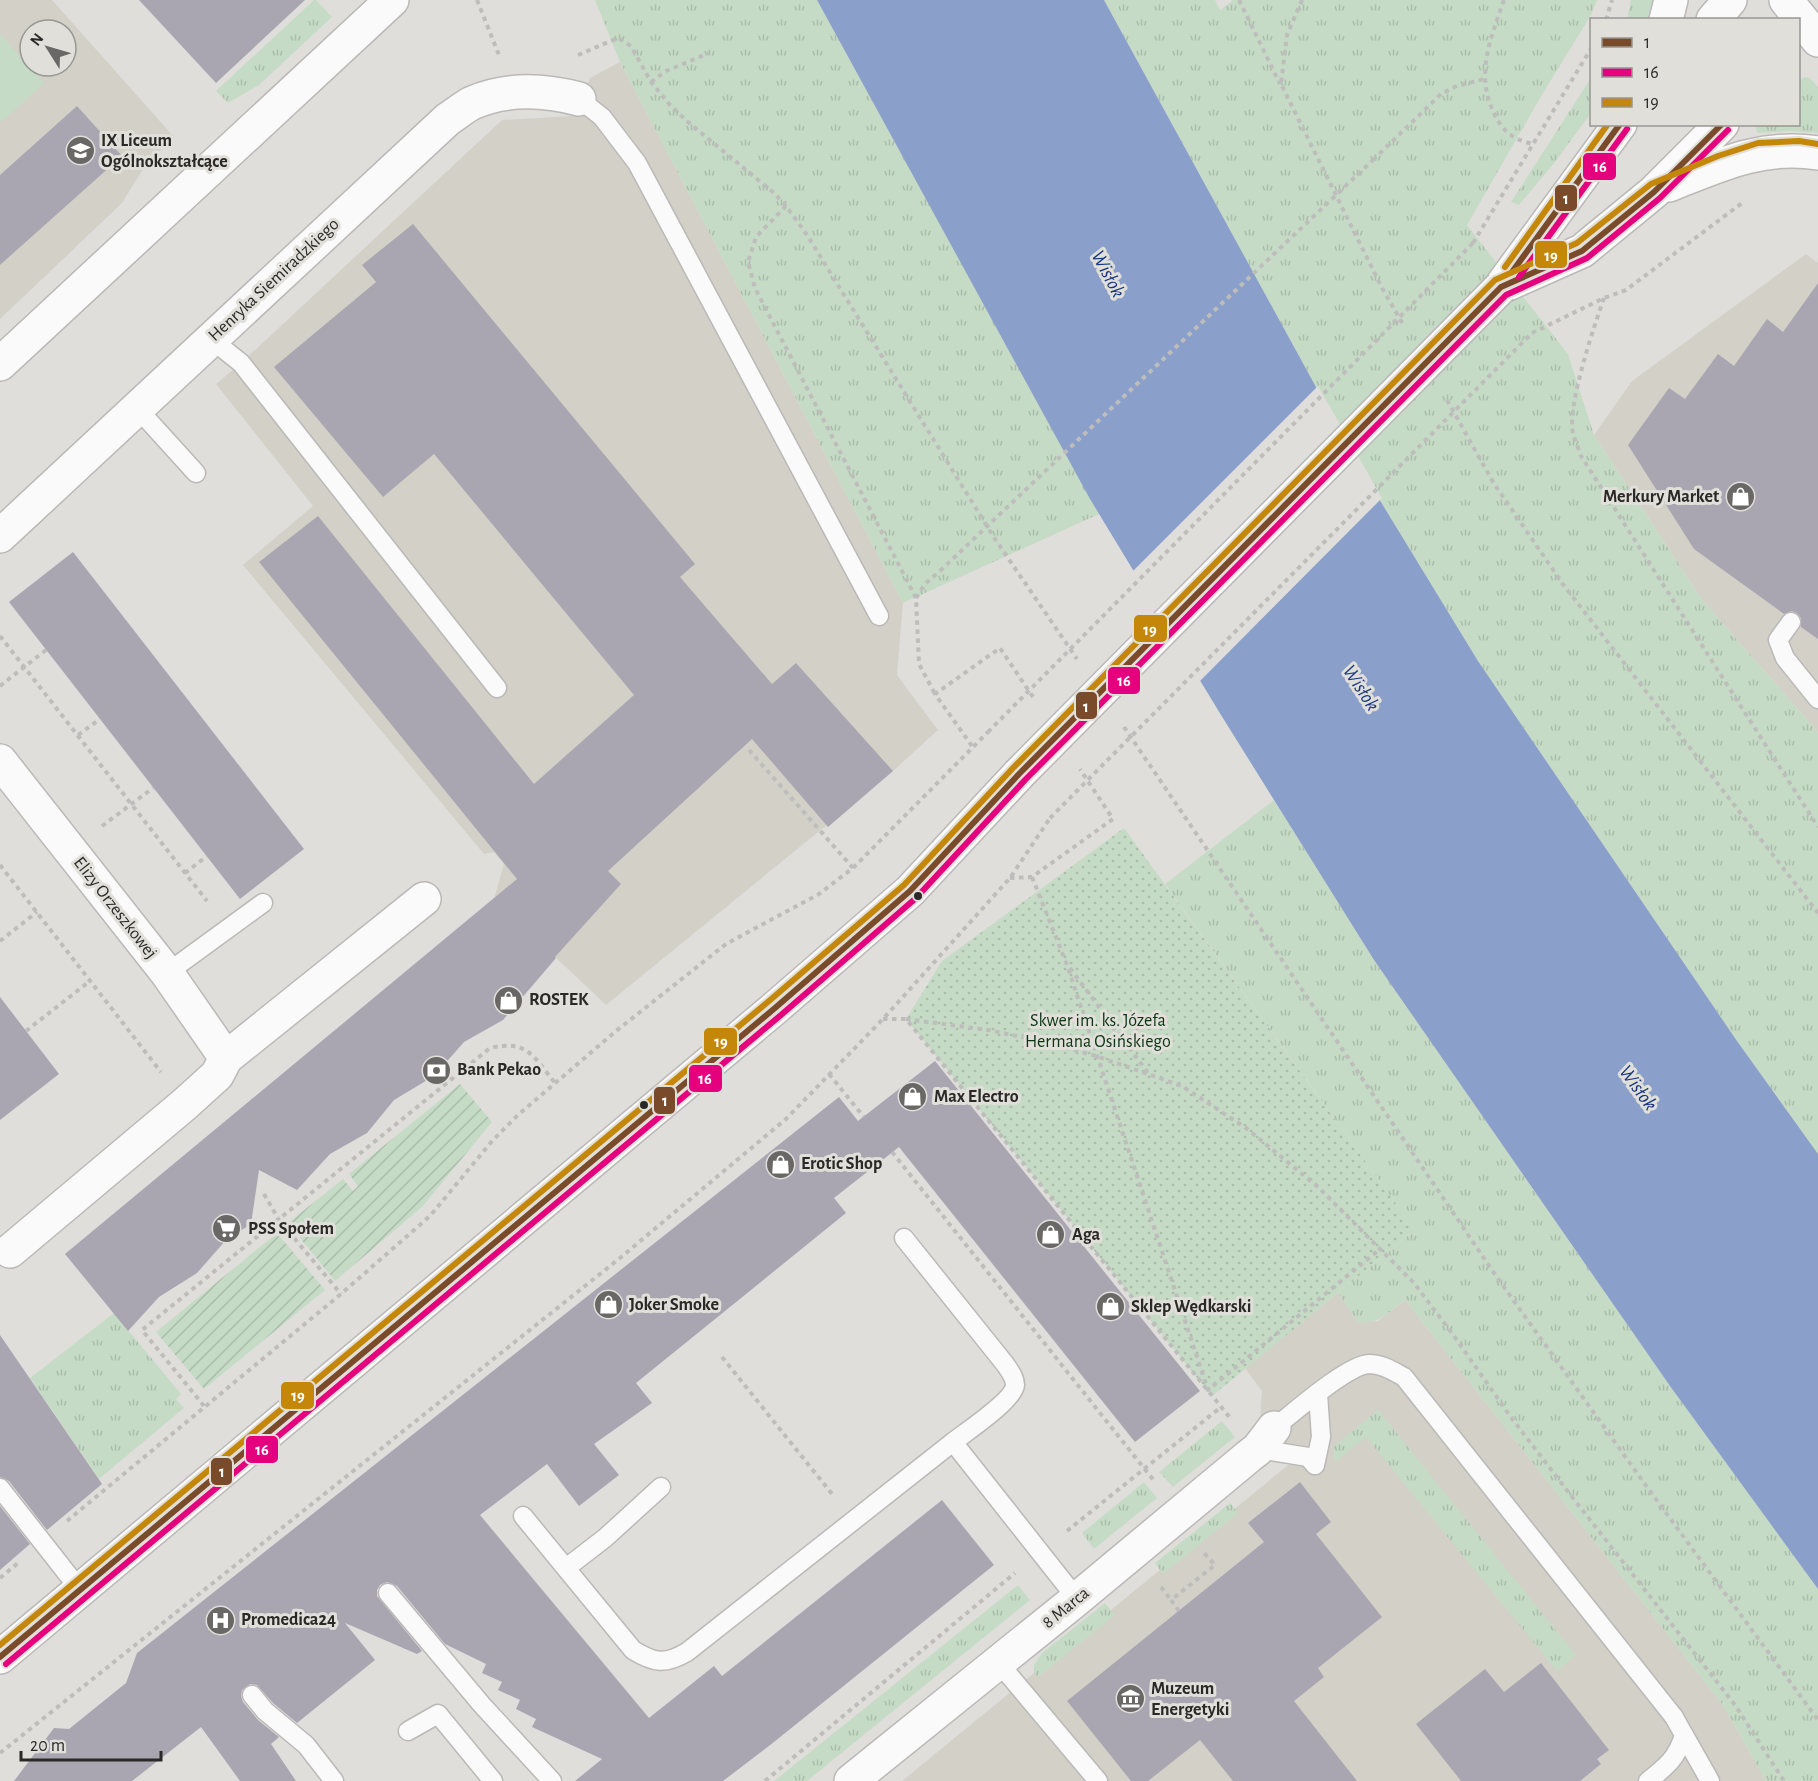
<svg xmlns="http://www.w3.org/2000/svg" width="1818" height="1781" font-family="'Alegreya Sans',sans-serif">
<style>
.built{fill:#d3d0c8;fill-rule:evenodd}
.grass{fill:url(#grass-tufts)}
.park{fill:url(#park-dots)}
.garden{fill:url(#garden-furrows)}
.pitch{fill:#c6dbc6}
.water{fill:#8aa0ca}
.pier{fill:#dfdedb}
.building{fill:#aaa6b1}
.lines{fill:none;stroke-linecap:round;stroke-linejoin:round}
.service-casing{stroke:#bab9b7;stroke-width:21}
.minor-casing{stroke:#bab9b7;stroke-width:36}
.secondary-casing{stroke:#bab9b7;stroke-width:36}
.path{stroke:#bdbdbc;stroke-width:4;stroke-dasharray:4.5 4.5;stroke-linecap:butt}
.service{stroke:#fafafa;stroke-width:18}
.minor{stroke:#fafafa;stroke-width:33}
.secondary{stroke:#fafafa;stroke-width:33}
.secondary-bridge-casing{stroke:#bab9b7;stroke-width:36;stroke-linecap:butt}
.path-bridge{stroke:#bdbdbc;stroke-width:4;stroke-dasharray:4.5 4.5;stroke-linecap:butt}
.secondary-bridge{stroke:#fafafa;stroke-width:33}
.bus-1-casing{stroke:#e1dfd9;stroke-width:10}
.bus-2-casing{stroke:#e1dfd9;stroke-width:10}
.bus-3-casing{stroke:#e1dfd9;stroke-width:10}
.bus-1{stroke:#7a4b2a;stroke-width:6}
.bus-2{stroke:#e5007d;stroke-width:6}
.bus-3{stroke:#c4870a;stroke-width:6}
.bus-dot{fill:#2a2927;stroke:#e1dfd9;stroke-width:2}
.labels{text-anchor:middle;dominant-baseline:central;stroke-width:6;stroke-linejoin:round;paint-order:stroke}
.poi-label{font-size:18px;font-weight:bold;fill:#2a2927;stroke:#e1dfd9;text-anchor:start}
.street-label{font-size:18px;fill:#2a2927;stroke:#e1dfd9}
.park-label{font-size:18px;fill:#093612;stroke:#e1dfd9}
.water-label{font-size:20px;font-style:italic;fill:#16367f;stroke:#e1dfd9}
.line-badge{stroke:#e1dfd9;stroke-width:2}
.badge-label{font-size:16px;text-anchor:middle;font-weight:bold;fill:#fff}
</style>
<defs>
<pattern id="grass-tufts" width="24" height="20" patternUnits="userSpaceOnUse" patternTransform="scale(1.5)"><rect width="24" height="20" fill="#c6dbc6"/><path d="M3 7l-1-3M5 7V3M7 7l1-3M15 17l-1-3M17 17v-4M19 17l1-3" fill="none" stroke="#aabcaa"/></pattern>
<pattern id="park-dots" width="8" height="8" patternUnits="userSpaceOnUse" patternTransform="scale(1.5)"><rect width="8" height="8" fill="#c6dbc6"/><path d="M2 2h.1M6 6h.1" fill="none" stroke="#aabcaa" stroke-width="1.8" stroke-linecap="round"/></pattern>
<pattern id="garden-furrows" width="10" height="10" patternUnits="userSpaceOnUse" patternTransform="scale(1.5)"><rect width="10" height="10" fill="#c6dbc6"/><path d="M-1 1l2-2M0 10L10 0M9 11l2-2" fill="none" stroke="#aabcaa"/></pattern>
</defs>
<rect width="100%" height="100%" fill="#dfdedb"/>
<g class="built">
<path d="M0,0H52L174,137L145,166L122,203L0,319ZM30,30H66V66H30Z"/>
<path d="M620,62L903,603L897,675L938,730L893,771L606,1005L494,899L504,864L494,852L484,854L243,565L313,506L216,384L241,363L502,120L573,116L590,78Z"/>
<path d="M1806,254L1818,263V732L1703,601L1594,435L1632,381Z"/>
<path d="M1338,1293L1358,1322L1378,1321L1405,1300L1723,1705L1766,1781H902L1293,1461L1260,1420L1262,1391L1245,1368Z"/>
</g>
<g class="grass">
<path d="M314,0H316L332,17L259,85L228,103L216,91Z"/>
<path d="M595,0H817L1099,514L903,603L620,62Z"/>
<path d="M1104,0H1215L1220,10L1233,0H1597L1591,15L1543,93L1467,225L1568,354L1594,435L1703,601L1818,732V1154L1737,1041L1478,661L1362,471Z"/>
<path d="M1631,0H1655L1652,19L1627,20Z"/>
<path d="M1804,77L1810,78L1818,87V133L1790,131L1758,133L1756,129L1757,125L1798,124L1799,82Z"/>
<path d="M1591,78V113L1555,162L1519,205L1511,202Z"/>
<path d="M1274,800L1374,960L1670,1386L1818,1589V1781H1766L1723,1705L1405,1300C1388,1311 1381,1325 1358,1322L1338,1293L1415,1230L1165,884Z"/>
<path d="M114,1313L181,1394L176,1399L184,1408L99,1479L30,1378Z"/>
<path d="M1378,1410L1576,1655L1557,1671L1366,1437L1336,1461L1333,1457L1334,1446Z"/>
<path d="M1222,1421L1235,1437L1173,1487L1159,1472Z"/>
<path d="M1144,1482L1157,1498L1094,1549L1082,1533Z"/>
<path d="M1230,1503L1238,1513L1163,1574L1155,1563Z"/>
<path d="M1018,1585L1030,1600L807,1781H774Z"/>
<path d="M1105,1603L1115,1615L1038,1677L1034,1673V1665L1042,1653Z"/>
</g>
<path class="park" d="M1124,828L1415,1230L1212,1396L906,1019L942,961Z"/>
<g class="garden">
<path d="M460,1084L492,1122L422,1207L335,1281L288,1223L343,1179L353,1191L358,1186L349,1174Z"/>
<path d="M277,1233L325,1290L204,1389L156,1332Z"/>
</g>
<path class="pitch" d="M0,34L44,83L0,123Z"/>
<path class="water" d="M817,0H1104L1362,471L1478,661L1737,1041L1818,1154V1589L1670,1386L1374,960L1221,715L1090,499Z"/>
<path class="pier" d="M1318,386L1382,498L1198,683L1131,573Z"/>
<g class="building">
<path d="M139,0H305L216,83Z"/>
<path d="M77,106L122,156L0,265V175Z"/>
<path d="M413,224L695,564L680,577L772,684L796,663L893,771L828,827L752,739L608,871L621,884L555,957L556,958L503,1020L464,1042L434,1076L394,1100L367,1133L330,1154L297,1190L259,1170L251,1224L226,1240L197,1273L159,1297L128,1331L65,1254L517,879L259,562L318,516L534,784L634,695L434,454L383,497L274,367L376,282L362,265Z"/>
<path d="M1818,283V639L1801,627V618L1797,613L1792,611L1784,614L1694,549L1628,445L1669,388L1685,399L1718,354L1734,366L1767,319L1783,332Z"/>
<path d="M73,552L304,849L240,899L9,602Z"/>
<path d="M0,997L59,1074L0,1120Z"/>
<path d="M935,1061L1200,1391L1135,1442L899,1147L834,1198L846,1213L636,1383L652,1403L594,1444L619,1475L579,1506L547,1464L480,1515L649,1718L714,1666L722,1676L942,1500L994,1565L774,1742L723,1781H575L602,1759L532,1727L536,1719L516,1709L520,1700L498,1690L502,1682L482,1673L486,1664L445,1644L397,1586L387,1582L380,1585L377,1590V1596L422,1651L417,1654L345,1623L375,1660L297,1723L273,1703L257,1685L250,1684L242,1690L241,1696L243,1702L258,1720L279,1737L271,1744L296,1781H240L201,1727L132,1781H14L54,1728L69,1729L126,1683L137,1653L839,1097L858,1121Z"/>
<path d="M0,1335L102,1484L47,1530L9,1481L0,1477Z"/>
<path d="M1300,1482L1331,1522L1316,1534L1382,1617L1318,1668L1324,1677L1294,1701L1357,1781H1233L1200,1740L1148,1781H1131L1067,1701L1264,1542L1248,1523Z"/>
<path d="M0,1506L30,1544L0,1570Z"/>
<path d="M1541,1663L1609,1750L1597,1759L1601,1764L1580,1781H1461L1416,1724L1485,1669L1504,1692Z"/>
</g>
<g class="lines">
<defs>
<g id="service">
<path d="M579,99L602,117L637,163L879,616"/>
<path d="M211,339L241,363L497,688"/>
<path d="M137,408L196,473"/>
<path d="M1791,622L1778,640L1785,658L1818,699"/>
<path d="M167,973L263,903"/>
<path d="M904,1238L1005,1364C1009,1370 1015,1377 1015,1385C1014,1400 966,1432 953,1442"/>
<path d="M1274,1428C1293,1413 1347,1365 1369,1364C1382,1364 1393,1371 1404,1377L1674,1717L1684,1735C1677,1758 1667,1766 1648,1781"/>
<path d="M1258,1449L1308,1457L1315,1465"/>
<path d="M1315,1465L1321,1437L1318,1394"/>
<path d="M0,1488L80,1590"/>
<path d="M523,1516L633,1650C654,1663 665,1665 687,1652L953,1442L1077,1599"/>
<path d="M566,1568L605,1538L661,1487"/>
<path d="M388,1593L482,1705L552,1781"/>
<path d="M998,1662L1098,1781"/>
<path d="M252,1695L265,1711L306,1745L334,1781"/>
<path d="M408,1731L438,1714L493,1781"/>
<path d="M1684,1735L1710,1781"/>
</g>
<g id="minor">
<path d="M0,364L392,0"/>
<path d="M0,536L448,119C456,114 464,107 472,103C506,88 545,90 579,99"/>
<path d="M0,761L167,973L226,1058"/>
<path d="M10,1251L185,1104L217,1075L226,1058L424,899"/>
<path d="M851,1781L1077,1599L1249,1456L1258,1449L1274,1428"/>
</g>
<g id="secondary">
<path d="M1786,0L1818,40"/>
<path d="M1666,20L1671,0"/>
<path d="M1713,20L1730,0"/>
<path d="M1669,185C1719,165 1763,144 1818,153"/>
<path d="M1502,285L1620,124"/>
<path d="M1501,287L1582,251L1654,192L1722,124"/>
<path d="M0,1657L775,1008L910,891L1019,774"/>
</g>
</defs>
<use href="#service" class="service-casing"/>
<use href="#minor" class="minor-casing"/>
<use href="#secondary" class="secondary-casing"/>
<g class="path">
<path d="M477,0L499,55"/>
<path d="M1239,0L1280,84"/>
<path d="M1302,0L1287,35L1281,84L1382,288L1404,326"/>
<path d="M1504,0C1490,40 1474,77 1496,117C1499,123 1505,132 1511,135C1517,140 1526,142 1532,144"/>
<path d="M1606,20L1612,0"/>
<path d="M578,55L618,38L631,46L651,82L670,105L688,122L774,193L786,206L807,235L995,539L1077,659"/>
<path d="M651,82L666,71L709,53"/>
<path d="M1373,160L1441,94L1457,86L1484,79"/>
<path d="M786,206L756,237L748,262L755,288L916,598L919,664L935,694"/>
<path d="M1473,243L1592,47"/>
<path d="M1604,298C1594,327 1567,405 1573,434C1575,441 1579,449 1581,456L1818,827"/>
<path d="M1532,333L1604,298L1626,290L1742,203"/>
<path d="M1447,400L1493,482L1562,583L1818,913"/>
<path d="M916,598L925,584L940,571"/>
<path d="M0,636L207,901"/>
<path d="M0,686L46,650"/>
<path d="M1124,727L1496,1276L1647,1487L1818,1720"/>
<path d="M78,735L100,719"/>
<path d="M972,746L935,694L1000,648L1035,700"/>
<path d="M749,750L853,868"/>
<path d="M102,826L153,788"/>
<path d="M0,865L161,1072"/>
<path d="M185,873L207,856"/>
<path d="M1032,877L1067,965L1208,1390L1380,1249"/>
<path d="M1010,878L1032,877L1113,819L1080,769"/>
<path d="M0,941L37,912"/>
<path d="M1070,968L1148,1073"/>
<path d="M883,1019H906L1231,1419"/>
<path d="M906,1019L988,1030L1041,1041L1096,1056L1182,1086L1246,1128L1318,1187L1414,1283L1454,1336L1510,1416L1569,1493L1735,1705L1784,1781"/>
<path d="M26,1031L90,981"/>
<path d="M829,1074L864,1117"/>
<path d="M892,1152L1155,1482"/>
<path d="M264,1194L279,1220L341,1294"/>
<path d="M722,1357L832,1494"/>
<path d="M204,1406L142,1330L490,1048C527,1039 534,1057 555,1083"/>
<path d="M67,1521L341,1294L430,1216L493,1140L518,1115L616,1031L726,944L819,894L853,868L988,732"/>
<path d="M1067,1531L1221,1407"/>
<path d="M0,1578L18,1563"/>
<path d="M1161,1587L1171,1600"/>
<path d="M1179,1611L1171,1600L1215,1565L1203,1552"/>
<path d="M0,1753L620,1258L786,1119L883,1019L1010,878L1050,818"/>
<path d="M765,1781L1015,1573"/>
</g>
<use href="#service" class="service"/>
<use href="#minor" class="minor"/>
<use href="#secondary" class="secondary"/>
<defs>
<path id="secondary-bridge" d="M1019,774L1501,287"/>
</defs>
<use href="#secondary-bridge" class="secondary-bridge-casing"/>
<g class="path-bridge">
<path d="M940,571L1373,160"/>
<path d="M988,732L1473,243"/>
<path d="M1050,818L1532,333"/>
</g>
<use href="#secondary-bridge" class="secondary-bridge"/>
<defs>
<g id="bus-1">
<path d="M1512,272L1620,124"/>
<path d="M0,1657L775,1008L910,891L1019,774L1501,287L1582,251L1654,192L1722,124"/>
</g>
<g id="bus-2">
<path d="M1519,277L1627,129"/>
<path d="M6,1664L781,1015L916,898L1025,780L1506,295L1587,258L1660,198L1728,130"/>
</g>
<g id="bus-3">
<path d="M1505,267L1608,124"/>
<path d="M0,1645L769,1001L904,885L1013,768L1495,280L1577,243L1651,184L1718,156L1758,143L1799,141L1818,144"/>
</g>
</defs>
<use href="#bus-1" class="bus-1-casing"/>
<use href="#bus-2" class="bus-2-casing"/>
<use href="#bus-3" class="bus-3-casing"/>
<use href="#bus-1" class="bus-1"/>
<use href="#bus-2" class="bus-2"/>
<use href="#bus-3" class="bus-3"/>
</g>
<defs>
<symbol id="school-disc" viewBox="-11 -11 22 22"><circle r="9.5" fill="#696866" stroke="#e1dfd9"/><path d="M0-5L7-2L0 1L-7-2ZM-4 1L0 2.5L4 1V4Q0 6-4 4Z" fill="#fff"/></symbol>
<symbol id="shop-disc" viewBox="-11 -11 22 22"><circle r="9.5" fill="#696866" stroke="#e1dfd9"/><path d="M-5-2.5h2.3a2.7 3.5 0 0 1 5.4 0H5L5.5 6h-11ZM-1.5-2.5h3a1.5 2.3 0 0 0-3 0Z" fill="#fff"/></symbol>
<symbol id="bank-disc" viewBox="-11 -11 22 22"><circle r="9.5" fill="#696866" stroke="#e1dfd9"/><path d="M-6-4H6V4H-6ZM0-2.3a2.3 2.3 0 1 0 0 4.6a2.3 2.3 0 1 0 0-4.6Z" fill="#fff"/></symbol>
<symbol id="supermarket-disc" viewBox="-11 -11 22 22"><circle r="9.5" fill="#696866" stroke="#e1dfd9"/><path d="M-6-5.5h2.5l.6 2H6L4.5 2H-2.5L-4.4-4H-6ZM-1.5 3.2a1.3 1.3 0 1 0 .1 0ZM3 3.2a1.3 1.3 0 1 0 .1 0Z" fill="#fff"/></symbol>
<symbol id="hospital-disc" viewBox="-11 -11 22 22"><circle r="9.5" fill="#696866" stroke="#e1dfd9"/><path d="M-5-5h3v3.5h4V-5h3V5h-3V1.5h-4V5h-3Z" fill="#fff"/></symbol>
<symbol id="museum-disc" viewBox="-11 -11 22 22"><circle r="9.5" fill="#696866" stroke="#e1dfd9"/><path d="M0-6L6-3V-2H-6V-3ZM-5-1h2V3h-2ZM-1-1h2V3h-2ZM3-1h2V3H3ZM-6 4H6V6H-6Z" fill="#fff"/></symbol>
</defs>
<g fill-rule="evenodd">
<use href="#school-disc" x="64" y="134" width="33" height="33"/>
<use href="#shop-disc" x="1724" y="480" width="33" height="33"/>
<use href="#shop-disc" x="492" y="984" width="33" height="33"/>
<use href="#bank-disc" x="420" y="1054" width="33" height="33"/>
<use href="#shop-disc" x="896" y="1080" width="33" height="33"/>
<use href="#shop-disc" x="764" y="1148" width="33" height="33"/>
<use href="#supermarket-disc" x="210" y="1212" width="33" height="33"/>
<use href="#shop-disc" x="1034" y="1218" width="33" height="33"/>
<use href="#shop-disc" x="592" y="1288" width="33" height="33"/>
<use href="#shop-disc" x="1094" y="1290" width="33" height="33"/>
<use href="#hospital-disc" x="204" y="1604" width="33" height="33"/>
<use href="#museum-disc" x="1114" y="1682" width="33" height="33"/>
</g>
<g class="bus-dot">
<circle cx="918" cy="896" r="5"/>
<circle cx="644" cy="1105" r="5"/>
</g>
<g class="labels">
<g class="poi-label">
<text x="101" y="141">IX Liceum<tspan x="101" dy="21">Ogólnokształcące</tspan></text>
<text x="1719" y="497" text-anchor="end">Merkury Market</text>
<text x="529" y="1000">ROSTEK</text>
<text x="457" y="1070">Bank Pekao</text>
<text x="934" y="1097">Max Electro</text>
<text x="801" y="1164">Erotic Shop</text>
<text x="248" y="1229">PSS Społem</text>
<text x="1072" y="1235">Aga</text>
<text x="629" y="1305">Joker Smoke</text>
<text x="1131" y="1307">Sklep Wędkarski</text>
<text x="241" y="1620">Promedica24</text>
<text x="1151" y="1689">Muzeum<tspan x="1151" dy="21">Energetyki</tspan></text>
</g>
<g class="street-label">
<text transform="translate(274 280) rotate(-43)">Henryka Siemiradzkiego</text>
<text transform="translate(115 908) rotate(52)">Elizy Orzeszkowej</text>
<text transform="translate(1066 1608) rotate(-39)">8 Marca</text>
</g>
<g class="park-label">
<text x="1098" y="1021">Skwer im. ks. Józefa<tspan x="1098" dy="21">Hermana Osińskiego</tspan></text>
</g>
<g class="water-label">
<text transform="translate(1108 274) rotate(62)">Wisłok</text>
<text transform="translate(1361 688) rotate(57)">Wisłok</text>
<text transform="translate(1638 1088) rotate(54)">Wisłok</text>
</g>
</g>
<g class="line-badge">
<rect x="1582" y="152" width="35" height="29" rx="6" fill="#e5007d"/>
<rect x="1554" y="184" width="24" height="28" rx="6" fill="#7a4b2a"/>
<rect x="1534" y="240" width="34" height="29" rx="6" fill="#c4870a"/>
<rect x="1133" y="614" width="35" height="29" rx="6" fill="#c4870a"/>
<rect x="1107" y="666" width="34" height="29" rx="6" fill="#e5007d"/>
<rect x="1075" y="691" width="23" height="29" rx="6" fill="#7a4b2a"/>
<rect x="703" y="1027" width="35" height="29" rx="6" fill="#c4870a"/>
<rect x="688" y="1064" width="35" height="29" rx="6" fill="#e5007d"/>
<rect x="653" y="1086" width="23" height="29" rx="6" fill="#7a4b2a"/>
<rect x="280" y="1381" width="35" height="29" rx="6" fill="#c4870a"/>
<rect x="245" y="1435" width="34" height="29" rx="6" fill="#e5007d"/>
<rect x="210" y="1457" width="23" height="29" rx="6" fill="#7a4b2a"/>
</g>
<g class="badge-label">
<text x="1600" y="172">16</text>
<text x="1566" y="204">1</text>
<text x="1551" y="261">19</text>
<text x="1150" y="635">19</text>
<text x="1124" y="686">16</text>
<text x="1086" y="712">1</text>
<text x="721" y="1047">19</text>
<text x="705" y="1084">16</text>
<text x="665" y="1106">1</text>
<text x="298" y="1401">19</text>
<text x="262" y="1455">16</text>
<text x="222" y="1477">1</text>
</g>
<rect x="1590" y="18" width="210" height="108" fill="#e1dfd9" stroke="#989692" stroke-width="1.5"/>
<rect x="1602" y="38" width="30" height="9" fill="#7a4b2a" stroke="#989692" stroke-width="1.5"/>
<text x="1644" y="48" font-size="18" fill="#2a2927">1</text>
<rect x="1602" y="68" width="30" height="9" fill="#e5007d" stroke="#989692" stroke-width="1.5"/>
<text x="1644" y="78" font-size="18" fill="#2a2927">16</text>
<rect x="1602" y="98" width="30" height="9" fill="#c4870a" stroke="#989692" stroke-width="1.5"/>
<text x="1644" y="108" font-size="18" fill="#2a2927">19</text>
<g transform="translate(48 48) rotate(307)"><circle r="28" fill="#e1dfd9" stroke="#989692" stroke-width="1.5"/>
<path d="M0-4.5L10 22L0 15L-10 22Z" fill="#696866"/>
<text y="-9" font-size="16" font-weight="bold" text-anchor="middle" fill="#2a2927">N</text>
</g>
<path d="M21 1751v9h140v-9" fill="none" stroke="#2a2927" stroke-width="3"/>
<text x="30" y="1751" font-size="18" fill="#2a2927" stroke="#e1dfd9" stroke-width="4.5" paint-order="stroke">20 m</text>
</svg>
